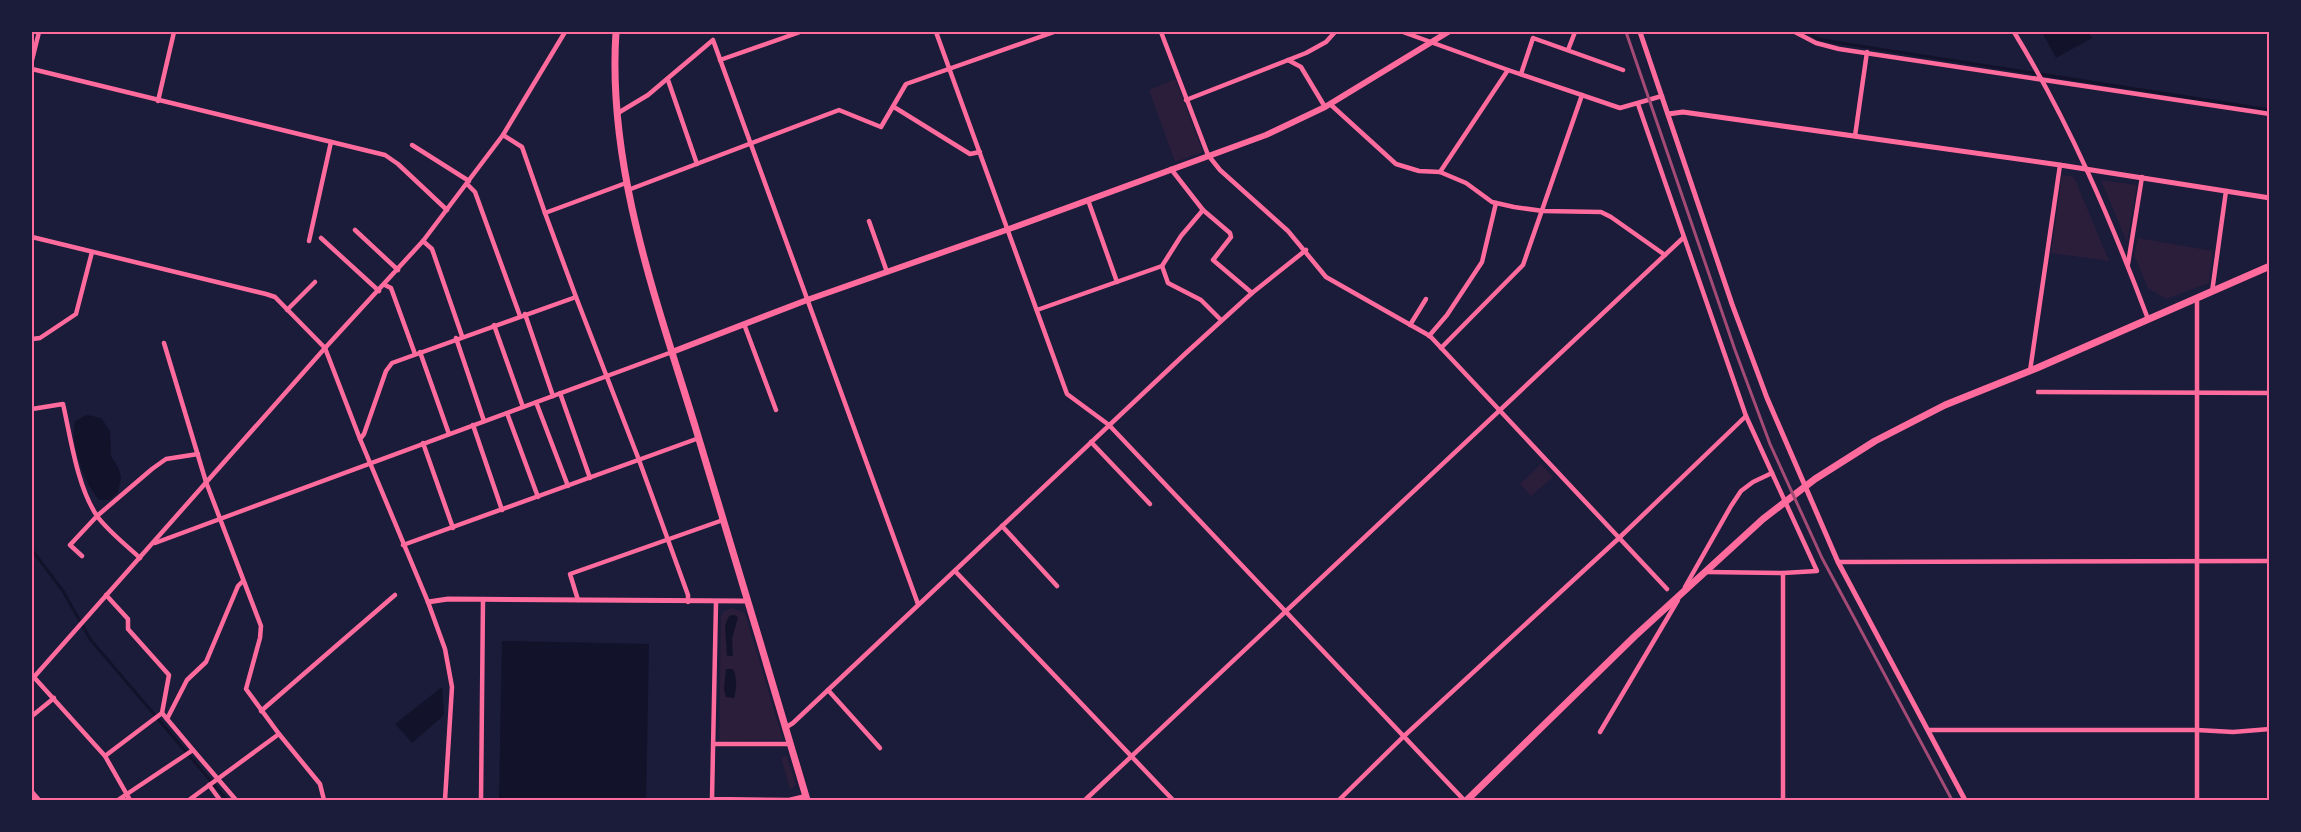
<svg xmlns="http://www.w3.org/2000/svg" width="2301" height="832" font-family="Lato,sans-serif">
<style>
.green{fill:#2a1e3b}
.water{fill:#12122b}
.lines{fill:none;stroke-linecap:round;stroke-linejoin:round}
.stream{stroke:#12122b;stroke-width:3}
.minor{stroke:#ff6b9d;stroke-width:4.5}
.tertiary{stroke:#ff6b9d;stroke-width:5}
.secondary{stroke:#ff6b9d;stroke-width:6}
.primary{stroke:#ff6b9d;stroke-width:7}
.rail{stroke:#a44b75;stroke-width:3}
.neatline{fill:none;stroke:#ff6b9d;stroke-width:2}
</style>
<rect width="100%" height="100%" fill="#1b1b3a"/>
<g class="green">
<path d="M1175,79L1203,152L1175,162L1149,90Z"/>
<path d="M2062,175L2074,177L2109,261L2051,253Z"/>
<path d="M2101,180L2137,185L2127,242Z"/>
<path d="M2138,238L2213,251L2209,283L2166,299L2148,288L2134,255Z"/>
<path d="M1541,464L1553,477L1531,496L1520,484Z"/>
<path d="M732,608L745,613L783,740L719,741L721,616L724,611Z"/>
<path d="M787,756L796,785L790,790L781,757Z"/>
</g>
<g class="water">
<path d="M2042,32H2088L2092,38L2056,58Z"/>
<path d="M87,415L101,418L110,431L111,456L119,469L121,477L118,493L109,500H99C84,483 70,444 75,421Z"/>
<path d="M734,615L738,617L732,639L733,656H727L725,625L729,616Z"/>
<path d="M502,641L649,644L646,800H499Z"/>
<path d="M726,669H733C737,677 737,689 734,698L726,697L724,689Z"/>
<path d="M442,687L444,715L412,743L395,724Z"/>
</g>
<g class="lines">
<g class="stream">
<path d="M1806,32L1819,39L1834,42L2270,110"/>
<path d="M32,550L63,591L90,639L227,800"/>
</g>
<g class="minor">
<path d="M936,32L1067,394L1109,425L1464,800"/>
<path d="M1161,32L1208,155L1220,170L1288,231L1326,277L1430,336L1667,589"/>
<path d="M1403,32L1508,70L1620,108L1662,96"/>
<path d="M1795,32L1816,43L1839,49L2270,114"/>
<path d="M2014,32C2069,122 2111,220 2148,319"/>
<path d="M1568,50L1575,32"/>
<path d="M32,60L39,32"/>
<path d="M720,60L800,32"/>
<path d="M1288,60L1301,67L1325,107"/>
<path d="M32,69L385,155L398,164L447,210"/>
<path d="M1521,74L1533,38L1623,70"/>
<path d="M668,80L697,164"/>
<path d="M1186,100L1306,53L1326,42L1335,32"/>
<path d="M158,101L174,32"/>
<path d="M1330,104L1396,164L1419,171L1440,172L1466,183L1492,202L1514,207L1543,211L1601,212L1611,217L1665,255"/>
<path d="M1638,104L1746,416L1772,473L1753,482L1741,491L1731,506L1685,587"/>
<path d="M894,107L970,154L980,152"/>
<path d="M618,113L648,95L713,40L918,604"/>
<path d="M503,135L522,147L545,213"/>
<path d="M1855,136L1867,52"/>
<path d="M412,145L469,181"/>
<path d="M1440,172L1508,70"/>
<path d="M467,184L475,192L520,316"/>
<path d="M628,190L839,110L881,127L906,84L1054,32"/>
<path d="M1088,200L1117,282"/>
<path d="M1203,210L1230,233L1231,237L1213,260L1252,293"/>
<path d="M869,221L887,272"/>
<path d="M355,230L398,270"/>
<path d="M32,237L266,294L275,297L325,348L360,439L428,602L445,649L452,687L445,800"/>
<path d="M321,238L379,291"/>
<path d="M309,241L331,142"/>
<path d="M423,241L432,249L462,336"/>
<path d="M2128,264L2142,177"/>
<path d="M1162,266L1168,283L1201,300L1221,320"/>
<path d="M385,285L391,288L415,354"/>
<path d="M2212,292L2226,191"/>
<path d="M576,297L639,460L688,595V602"/>
<path d="M2197,299V800"/>
<path d="M287,310L315,282"/>
<path d="M1037,310L1162,266L1181,236L1203,210L1171,169"/>
<path d="M525,314L553,396"/>
<path d="M744,324L776,410"/>
<path d="M494,325L523,407"/>
<path d="M1410,325L1426,299"/>
<path d="M1429,336L1447,315L1482,262L1496,203"/>
<path d="M456,338L484,421"/>
<path d="M32,339L40,338L76,314L92,252"/>
<path d="M164,343L206,482L261,626L260,638L246,689L279,734L320,784L324,800"/>
<path d="M1441,348L1523,265L1582,95"/>
<path d="M420,352L449,434"/>
<path d="M2030,371L2060,165"/>
<path d="M2038,392L2270,393"/>
<path d="M560,393L590,478"/>
<path d="M536,402L568,486"/>
<path d="M32,409L63,404C71,439 77,486 97,516C108,531 126,545 140,558"/>
<path d="M507,413L538,497"/>
<path d="M473,425L502,510"/>
<path d="M360,439L364,434L386,371L392,363L576,297L545,213L626,183"/>
<path d="M1091,442L1150,504"/>
<path d="M423,443L453,528"/>
<path d="M1002,526L1057,586"/>
<path d="M155,543L672,352"/>
<path d="M403,545L699,438"/>
<path d="M82,556L70,545L97,516L152,469L166,459L198,454"/>
<path d="M1838,562L2270,561"/>
<path d="M955,571L1173,800"/>
<path d="M1707,572L1783,573L1817,571L1772,473"/>
<path d="M106,595L128,619V629L169,675L162,713L193,750"/>
<path d="M578,600L570,574L723,520"/>
<path d="M716,602L712,799L789,800L806,796"/>
<path d="M32,675L105,756L130,800"/>
<path d="M34,677L325,348L423,241L503,135L565,32"/>
<path d="M828,690L880,748"/>
<path d="M261,711L395,595"/>
<path d="M32,716L54,698"/>
<path d="M167,719L187,680L206,662L238,586L243,581"/>
<path d="M785,728L793,723L1186,353L1252,293L1306,250"/>
<path d="M1929,730H2197L2233,732L2270,729"/>
<path d="M1600,732L1678,600"/>
<path d="M713,744H790"/>
<path d="M105,756L162,713"/>
<path d="M209,785L220,800"/>
<path d="M32,792L39,800"/>
<path d="M118,800L193,750L236,800"/>
<path d="M189,800L279,734"/>
<path d="M481,800L483,599"/>
<path d="M1085,800L1683,238"/>
<path d="M1339,800L1403,737L1618,539L1746,416"/>
<path d="M1783,800V573"/>
</g>
<g class="tertiary">
<path d="M1640,32L1732,304L1767,398L1838,562L1965,800"/>
<path d="M1668,114L1683,112L2060,165L2270,198"/>
<path d="M428,602L448,599L746,601"/>
</g>
<path class="secondary" d="M672,352L807,300L1009,229L1266,135L1325,107L1448,32"/>
<g class="primary">
<path d="M616,32C607,167 656,299 695,426C733,551 770,675 807,800"/>
<path d="M1467,800L1635,636L1763,519L1815,479L1875,441L1945,405L2037,368L2270,266"/>
</g>
<path class="rail" d="M1626,32L1735,350L1770,444L1822,558L1952,800"/>
</g>
<rect width="2301" height="832" fill="none" stroke="#1b1b3a" stroke-width="66"/>
<rect x="33" y="33" width="2235" height="766" class="neatline"/>
</svg>
